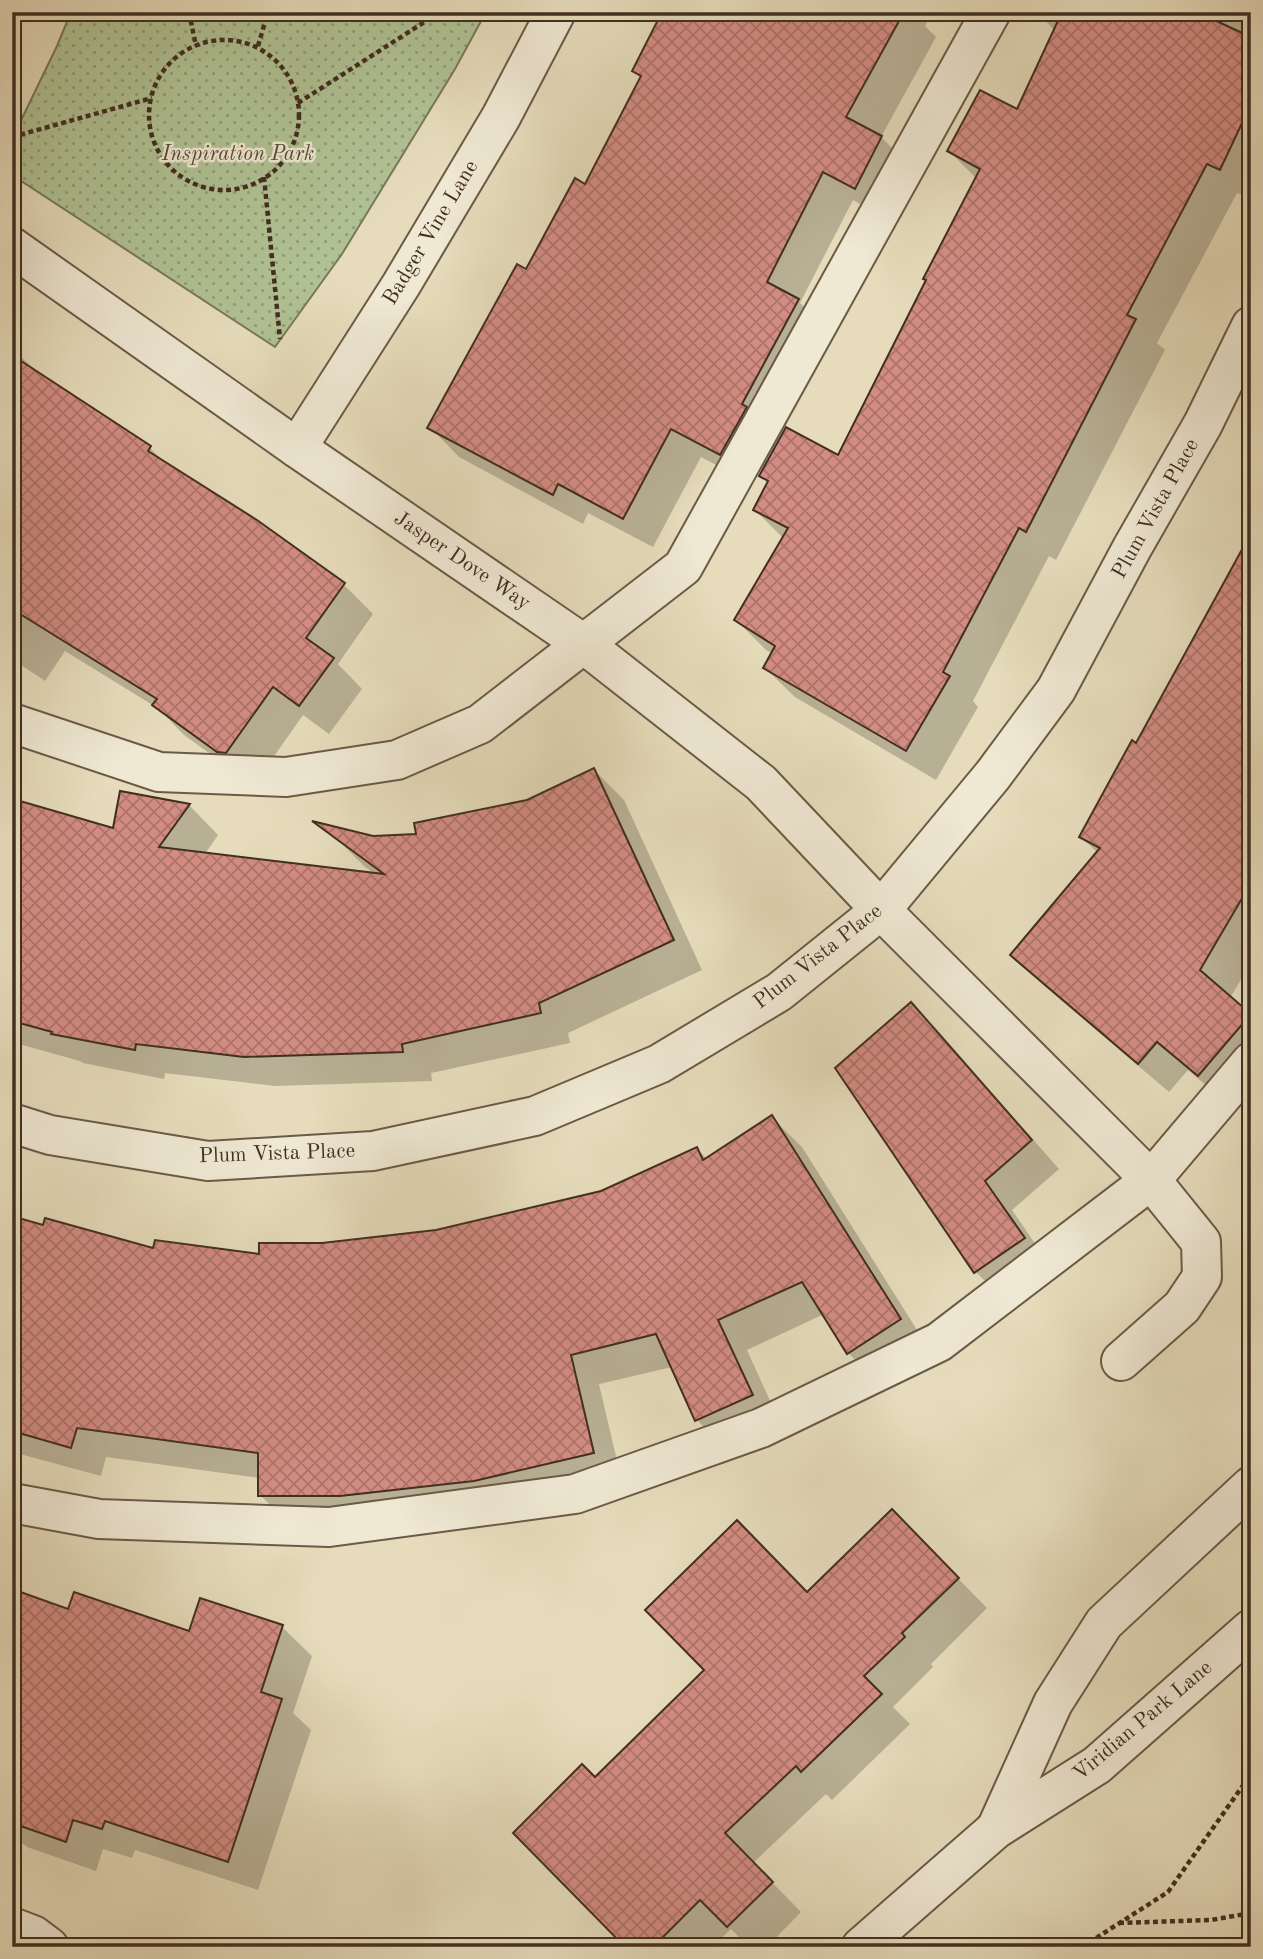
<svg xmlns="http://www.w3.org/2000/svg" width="1263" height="1959" font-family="'Old Standard TT',serif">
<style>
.park{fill:url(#park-dots);stroke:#79785a;stroke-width:2}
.shadow{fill:#0003}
.building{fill:url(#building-cross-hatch);stroke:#422e21;stroke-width:2}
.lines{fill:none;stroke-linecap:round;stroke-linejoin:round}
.minor-casing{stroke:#6b5a48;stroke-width:42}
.path{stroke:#422e21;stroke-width:4.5;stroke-dasharray:5 3.5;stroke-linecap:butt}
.minor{stroke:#efe8d3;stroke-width:38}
.labels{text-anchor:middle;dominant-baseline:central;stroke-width:5;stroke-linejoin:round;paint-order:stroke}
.park-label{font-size:21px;font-style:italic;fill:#584c38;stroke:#efe8d3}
.street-label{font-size:21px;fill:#422e21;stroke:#efe8d3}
</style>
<defs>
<pattern id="park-dots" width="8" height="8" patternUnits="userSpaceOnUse" patternTransform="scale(1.75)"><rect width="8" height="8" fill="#b0c294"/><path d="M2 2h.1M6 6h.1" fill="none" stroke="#919e78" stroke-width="1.8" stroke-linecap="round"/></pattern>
<pattern id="building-cross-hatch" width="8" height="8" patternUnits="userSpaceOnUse" patternTransform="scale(1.75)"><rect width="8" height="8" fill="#d38c82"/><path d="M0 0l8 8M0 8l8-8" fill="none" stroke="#ad736a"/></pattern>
</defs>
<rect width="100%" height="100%" fill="#e6dcbb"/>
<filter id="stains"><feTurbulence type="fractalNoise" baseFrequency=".00286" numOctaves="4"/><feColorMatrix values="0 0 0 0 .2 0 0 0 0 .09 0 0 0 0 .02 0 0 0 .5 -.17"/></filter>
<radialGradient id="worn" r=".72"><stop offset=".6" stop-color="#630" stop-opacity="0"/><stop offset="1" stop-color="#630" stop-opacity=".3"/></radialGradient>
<path class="park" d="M71,12H486L455,69L342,254L275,347L12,175V139L57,46Z"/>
<g class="shadow">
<path d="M664,12H932L925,26L936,37L881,137L911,167L885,217L853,200L800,303L827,330L750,483L701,457L653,547L588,513L583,524L459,457L430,427L527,271L586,186L641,79L634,71Z"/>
<path d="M1037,12H1251V198L1237,193L1157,343L1165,350L1056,560L1049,556L973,701L978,707L936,780L795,697L765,668L773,654L766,650L736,620L784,539L755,510L769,483L761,476L838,457L977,179L949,151L1017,111L1055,31Z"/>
<path d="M12,348L42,377L150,448L167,465L344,585L373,614L338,664L362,689L329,734L303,715L256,782L248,781L184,735L159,709L65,651L45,681L12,659Z"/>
<path d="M1251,530V963L1230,998L1251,1016V1078L1228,1104L1188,1070L1169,1092L1042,984L1013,955L1098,853L1081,837L1137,745L1225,584L1224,583Z"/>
<path d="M594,770L624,800L702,970L568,1033L570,1043L431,1073L432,1081L275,1086L165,1073L164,1079L83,1063L80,1061L12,1042V801L115,831L189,805L218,835L205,854L377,875L365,867L337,839L419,835L528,801Z"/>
<path d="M12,779L17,784L12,798Z"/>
<path d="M911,1004L939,1032L1059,1169L1012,1210L1051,1267L1004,1300L976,1272L838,1068Z"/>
<path d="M772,1118L802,1147L929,1349L878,1382L848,1353L824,1314L747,1350L781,1425L727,1450L697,1420L672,1367L599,1384L622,1482L290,1525L260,1495V1478L106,1457L101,1476L20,1454L12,1446V1218L45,1227L155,1251L261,1256L322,1245L436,1232L602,1193L697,1149L707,1159Z"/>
<path d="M921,1541L987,1608L931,1664L933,1667L893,1707L910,1724L832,1800L826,1794L753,1863L801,1912L767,1947H749L731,1929L712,1947H627L595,1779L808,1594Z"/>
<path d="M12,1591L69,1611L190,1633L282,1627L312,1656L293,1713L311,1730L258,1890L135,1850L132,1858L103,1849L96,1871L27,1847L12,1834Z"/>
</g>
<g class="building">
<path d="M662,12H904L846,117L882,136L855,189L823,172L767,282L799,299L742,404L747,407L720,455L671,429L623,519L558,484L553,495L427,428L517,264L526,269L575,178L585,184L641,76L632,71Z"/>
<path d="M1062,12H1197L1251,37V104L1220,170L1207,164L1127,315L1136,319L1026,532L1019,528L943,672L950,676L906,751L763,668L775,646L734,620L788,528L753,510L768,481L759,476L786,427L838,455L926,280L923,279L980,169L947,151L980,90L1017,109Z"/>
<path d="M12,355L151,446L148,451L257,520L345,583L306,638L334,658L299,706L273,687L226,753L217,752L152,705L157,699L12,609Z"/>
<path d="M1251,533V883L1200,970L1251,1014L1198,1076L1157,1042L1138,1064L1010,955L1100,848L1079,837L1132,740L1136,743Z"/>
<path d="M594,768L674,940L539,1003L541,1013L402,1044L403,1052L244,1057L136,1044L135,1050L51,1034L52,1032L12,1021V830L20,801L113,828L120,791L190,804L159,847L384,874L312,821L373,836L416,834L414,823L527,800Z"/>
<path d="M911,1002L1032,1140L985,1181L1025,1238L974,1273L835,1068Z"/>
<path d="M772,1115L901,1319L847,1354L802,1282L718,1320L753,1395L695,1421L656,1334L571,1355L594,1453L474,1481L340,1496H258V1453L77,1428L71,1448L12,1431V1216L43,1225L45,1218L153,1248L155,1240L259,1254V1243H322L436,1230L601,1191L697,1147L703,1160Z"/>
<path d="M892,1509L959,1578L902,1633L905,1637L864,1676L882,1694L801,1772L796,1766L725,1833L773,1882L727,1927L700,1900L653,1947H625L513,1833L582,1764L595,1777L704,1670L645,1610L737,1520L807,1592Z"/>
<path d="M12,1589L68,1609L74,1592L189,1631L200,1598L283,1625L261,1692L282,1699L228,1862L105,1821L102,1829L73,1820L66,1842L12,1823Z"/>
</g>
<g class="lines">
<defs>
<g id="minor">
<path d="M12,247L297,448L585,645L761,783L881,910L1151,1180L1201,1242L1202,1277L1182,1307L1121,1361"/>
<path d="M297,448L401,285L501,117L556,12"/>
<path d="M12,723L159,772L286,777L397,760L480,724L683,567L991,12"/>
<path d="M12,1123L50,1135L208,1161L373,1151L535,1116L659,1064L779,992L881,910L993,775L1056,690L1132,548L1203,424L1251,326"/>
<path d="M12,1503L99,1519L329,1527L575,1494L761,1428L939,1342L1151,1180L1251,1062"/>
<path d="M996,1829L1053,1703L1104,1623L1251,1486"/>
<path d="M12,1927L33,1935L49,1947"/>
<path d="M861,1947L996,1829L1097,1765L1251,1629"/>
</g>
</defs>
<use href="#minor" class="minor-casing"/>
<g class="path">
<path d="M189,12L196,46"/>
<circle cx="224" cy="115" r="75"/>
<path d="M258,46L268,12"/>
<path d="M298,103L440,12"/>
<path d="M12,137L152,98"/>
<path d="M264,177L280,339"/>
<path d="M1119,1923L1211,1920L1251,1913"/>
<path d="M1082,1947L1168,1892L1251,1774"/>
</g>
<use href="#minor" class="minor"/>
</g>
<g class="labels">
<g class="park-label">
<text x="238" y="154">Inspiration Park</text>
</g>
<g class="street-label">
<text transform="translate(431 233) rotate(-59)">Badger Vine Lane</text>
<text transform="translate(1156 509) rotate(-61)">Plum Vista Place</text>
<text transform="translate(462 561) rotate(34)">Jasper Dove Way</text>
<text transform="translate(818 957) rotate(-38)">Plum Vista Place</text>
<text transform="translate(277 1154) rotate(-2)">Plum Vista Place</text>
<text transform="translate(1143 1721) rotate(-40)">Viridian Park Lane</text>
</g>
</g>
<rect width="1263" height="1959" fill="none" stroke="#e6dcbb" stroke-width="42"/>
<rect x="14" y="14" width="1235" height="1931" fill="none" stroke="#422e21" stroke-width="3.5"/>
<rect x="21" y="21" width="1221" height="1917" fill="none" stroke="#422e21" stroke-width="2"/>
<rect width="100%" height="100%" filter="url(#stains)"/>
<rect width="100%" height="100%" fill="url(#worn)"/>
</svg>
